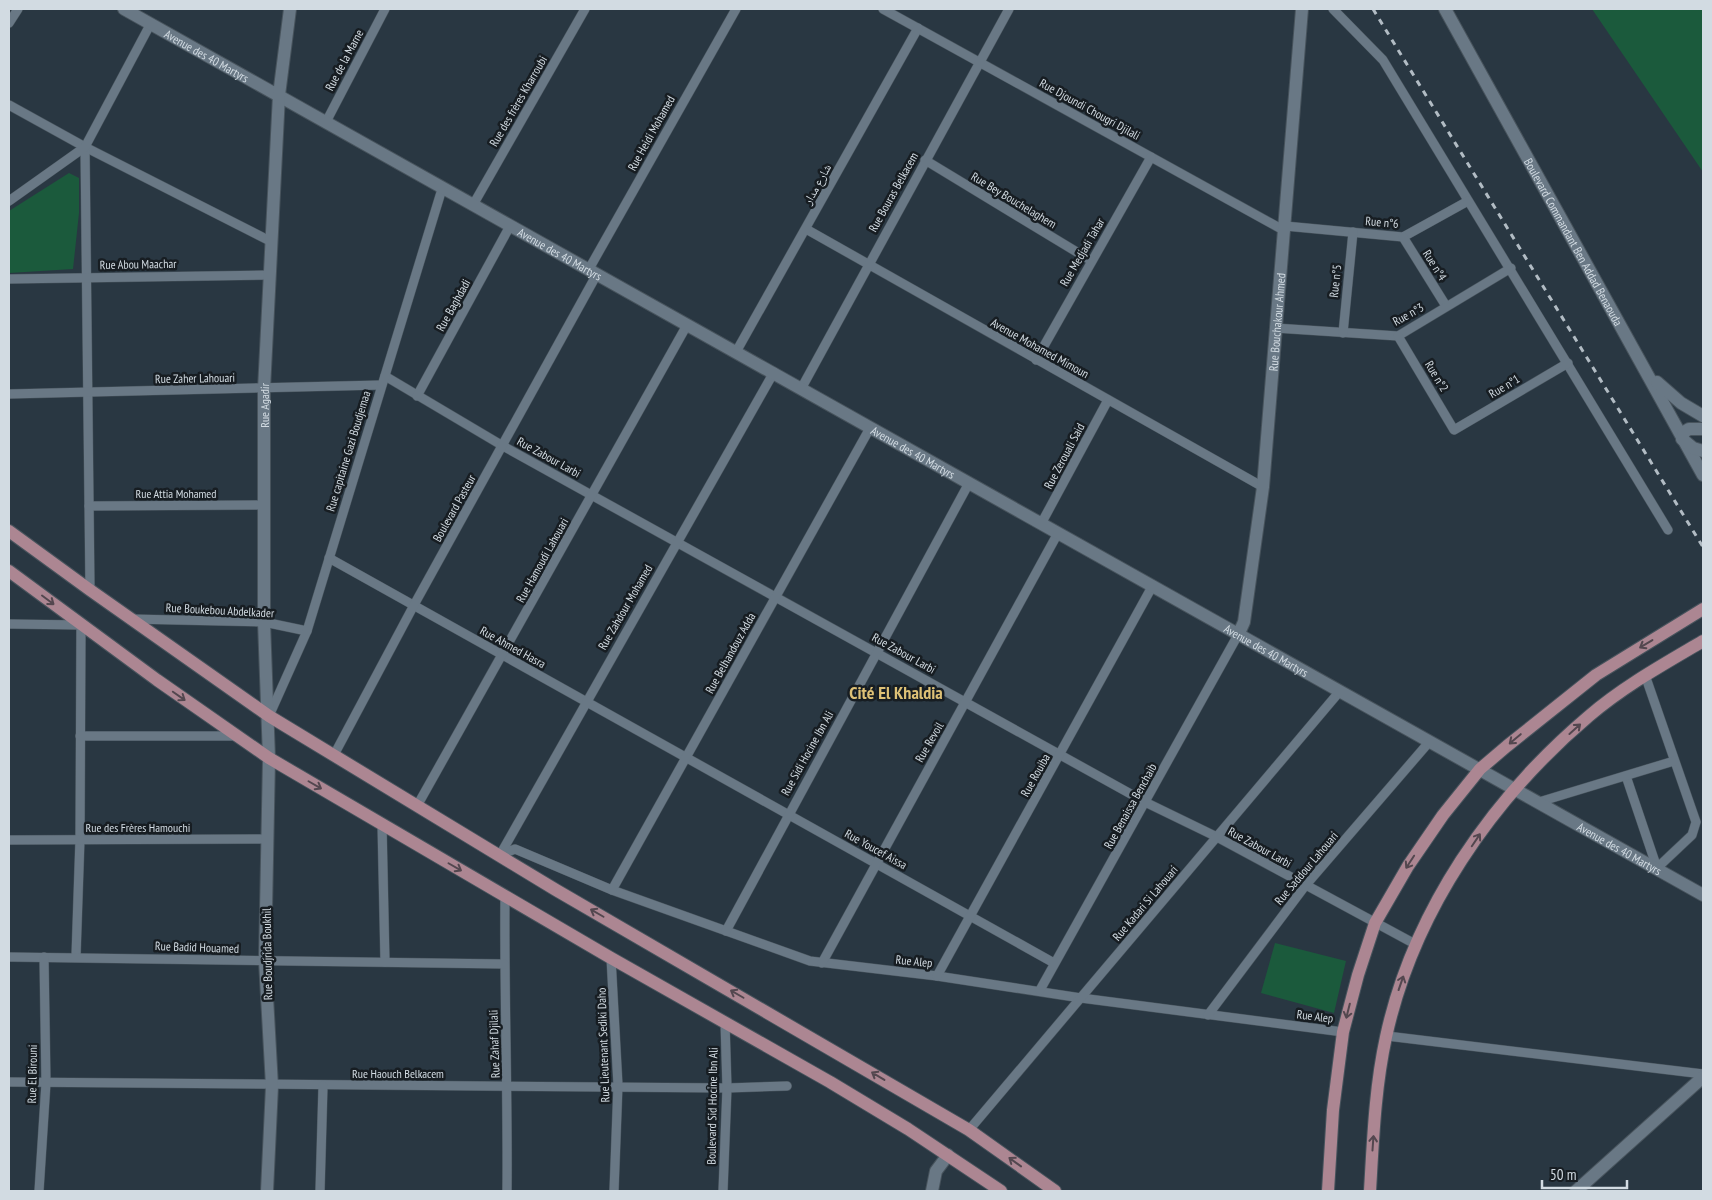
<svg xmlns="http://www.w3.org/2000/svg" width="1712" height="1200" font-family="'PT Sans Narrow','Noto Naskh Arabic',sans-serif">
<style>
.green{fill:#1b5a3c}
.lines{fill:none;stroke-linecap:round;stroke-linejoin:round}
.street-casing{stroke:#47535c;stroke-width:10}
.secondary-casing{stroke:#47535c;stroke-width:14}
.primary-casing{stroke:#47535c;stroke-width:14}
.street{stroke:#697885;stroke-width:9}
.secondary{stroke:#697885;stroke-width:12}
.primary{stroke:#ac8692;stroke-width:12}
.rail{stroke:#b2bcc4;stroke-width:3;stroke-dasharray:6 6;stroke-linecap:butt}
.oneway{stroke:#53474f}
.labels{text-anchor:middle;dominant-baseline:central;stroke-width:5;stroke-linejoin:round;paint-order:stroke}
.street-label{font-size:12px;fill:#d2dbe2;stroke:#171d22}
.district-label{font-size:18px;font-weight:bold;fill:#dec176;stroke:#171d22}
</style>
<rect width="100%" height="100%" fill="#293742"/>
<g class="green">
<path d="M1592,9H1703V172Z"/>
<path d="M69,173L79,178V213L73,269L9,273V211Z"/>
<path d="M1275,943L1346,961L1334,1013L1261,993Z"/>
</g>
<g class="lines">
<defs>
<g id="street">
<path d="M883,9L1285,231"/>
<path d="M1333,9L1383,60L1668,530"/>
<path d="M9,23L18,9"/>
<path d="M9,105L85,147L270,241"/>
<path d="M326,122L385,9"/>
<path d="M85,147L90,590"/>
<path d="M925,160L1090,260"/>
<path d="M9,201L85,147L151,23"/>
<path d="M473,205L585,9"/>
<path d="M1285,226L1403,237L1468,201"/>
<path d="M806,229L1263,487"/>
<path d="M1403,237L1446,306"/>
<path d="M589,269L736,9"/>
<path d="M9,279L269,275"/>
<path d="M1275,328L1398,336L1511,268"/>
<path d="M1343,333L1353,232"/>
<path d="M1398,336L1454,430L1568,363"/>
<path d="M736,352L918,28"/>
<path d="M1036,360L1151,157"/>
<path d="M385,376L503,446L1147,803L1217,837L1415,944"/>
<path d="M801,389L1009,9"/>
<path d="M9,394L381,385"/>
<path d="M417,396L510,226"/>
<path d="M89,506L264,505"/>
<path d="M1041,524L1108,400"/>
<path d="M329,558L1054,963"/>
<path d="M131,619L264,622L307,631"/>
<path d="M9,624L81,625L80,839L76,956"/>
<path d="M269,716L307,631L442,189"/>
<path d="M80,736H237"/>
<path d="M334,755L414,605L597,274"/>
<path d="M1626,776L1657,868L1692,835L1696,822L1645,675"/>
<path d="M1539,802L1674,761"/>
<path d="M417,806L687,325"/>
<path d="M382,824L385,962"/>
<path d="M9,840L267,839"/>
<path d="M500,855L515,849L612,890L810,961L937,976L1081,998L1343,1032"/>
<path d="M500,855L774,372"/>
<path d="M612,890L870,428"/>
<path d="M505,896C504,994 508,1093 507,1191"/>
<path d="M726,931L969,483"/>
<path d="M9,957L504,964"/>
<path d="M611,958L618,1085L614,1191"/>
<path d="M822,963L1058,533"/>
<path d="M937,976L1153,585"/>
<path d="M1040,990L1239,633"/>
<path d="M1208,1015L1305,886L1430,741"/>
<path d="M1387,1036L1703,1074"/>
<path d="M9,1082L727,1088L787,1086"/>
<path d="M969,1130L1340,691"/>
<path d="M39,1191L46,1083L44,957"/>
<path d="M320,1191L323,1086"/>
<path d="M723,1191L727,1088L725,1022"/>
</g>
<g id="secondary">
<path id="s1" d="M124,9L1703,895"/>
<path id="s2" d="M1445,9L1703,475"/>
<path d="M1657,382L1681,403L1703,416"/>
<path d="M1703,429H1689L1684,432L1682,439L1693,448L1703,451"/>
<path id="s3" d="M1239,633L1244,622L1263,487L1302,9"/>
<path id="s4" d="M267,1191L272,1086L265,961L269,758L264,622V389L279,95L290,9"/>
<path d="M932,1191L936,1171L948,1155"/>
<path d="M1576,1191L1703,1077"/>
</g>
<g id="primary">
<path d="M9,531L90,590L269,716L556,890L969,1130L1055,1191"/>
<path d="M9,571L157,680L269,758L611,958L830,1082L908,1129L1001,1191"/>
<path d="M1328,1191L1333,1110L1343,1032L1358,975L1375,923L1408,866L1443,815L1480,769L1507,746L1596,675L1703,609"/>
<path d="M1370,1191C1373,1140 1375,1087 1386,1037C1413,912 1492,798 1589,716C1624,686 1664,664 1703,641"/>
</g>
</defs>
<use href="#street" class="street-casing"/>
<use href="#secondary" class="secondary-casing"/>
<use href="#primary" class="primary-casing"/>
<use href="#street" class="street"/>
<use href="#secondary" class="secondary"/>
<use href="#primary" class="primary"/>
<path class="rail" d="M1373,9L1703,547"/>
</g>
<defs><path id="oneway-shaft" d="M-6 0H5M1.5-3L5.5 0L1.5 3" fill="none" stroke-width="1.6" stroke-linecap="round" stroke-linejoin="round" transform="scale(1.25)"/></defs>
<g class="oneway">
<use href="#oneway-shaft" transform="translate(48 600) rotate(37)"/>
<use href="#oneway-shaft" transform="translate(1646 644) rotate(149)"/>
<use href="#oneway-shaft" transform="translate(179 696) rotate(35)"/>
<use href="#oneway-shaft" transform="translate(1575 729) rotate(-42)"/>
<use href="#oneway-shaft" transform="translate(1515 739) rotate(140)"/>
<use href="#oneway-shaft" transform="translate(315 785) rotate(30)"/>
<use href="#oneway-shaft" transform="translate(1476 840) rotate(-56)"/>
<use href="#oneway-shaft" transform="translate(1410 862) rotate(123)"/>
<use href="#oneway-shaft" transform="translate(455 867) rotate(30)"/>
<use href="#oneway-shaft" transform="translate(597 913) rotate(-150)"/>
<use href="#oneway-shaft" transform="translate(1401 983) rotate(-71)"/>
<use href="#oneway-shaft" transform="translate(737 994) rotate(-150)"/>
<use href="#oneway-shaft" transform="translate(1348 1011) rotate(104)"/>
<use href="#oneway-shaft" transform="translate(878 1076) rotate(-149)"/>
<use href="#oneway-shaft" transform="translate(1373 1143) rotate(-86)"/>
<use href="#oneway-shaft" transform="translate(1015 1162) rotate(-144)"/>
</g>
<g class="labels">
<g class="street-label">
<text stroke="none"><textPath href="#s1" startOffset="95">Avenue des 40 Martyrs</textPath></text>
<text transform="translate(344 60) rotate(-62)">Rue de la Marne</text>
<text transform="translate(518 101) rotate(-60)">Rue des frères Kharroubi</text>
<text transform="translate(1090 109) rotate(29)">Rue Djoundi Chougri Djilali</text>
<text transform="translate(651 133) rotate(-61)">Rue Heidi Mohamed</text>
<text transform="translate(817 184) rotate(-61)">شارع مدار</text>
<text transform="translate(893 192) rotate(-61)">Rue Bouras Belkacem</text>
<text transform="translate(1014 200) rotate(31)">Rue Bey Bouchelaghem</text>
<text transform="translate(1382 222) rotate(5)">Rue n°6</text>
<text stroke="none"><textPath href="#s2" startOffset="266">Boulevard Commandant Ben Addad Benaouda</textPath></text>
<text transform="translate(1082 252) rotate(-60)">Rue Medjadi Tahar</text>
<text stroke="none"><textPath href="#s1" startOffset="500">Avenue des 40 Martyrs</textPath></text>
<text transform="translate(138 264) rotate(-1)">Rue Abou Maachar</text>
<text transform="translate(1435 265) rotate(58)">Rue n°4</text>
<text transform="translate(1335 281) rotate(-84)">Rue n°5</text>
<text transform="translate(453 305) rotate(-61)">Rue Baghdadi</text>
<text transform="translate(1408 314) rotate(-29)">Rue n°3</text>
<text stroke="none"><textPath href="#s3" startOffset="314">Rue Bouchakour Ahmed</textPath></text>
<text transform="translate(1040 348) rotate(29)">Avenue Mohamed Mimoun</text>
<text transform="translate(1437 376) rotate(59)">Rue n°2</text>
<text transform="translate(195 378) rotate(-1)">Rue Zaher Lahouari</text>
<text transform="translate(1504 386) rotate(-31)">Rue n°1</text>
<text stroke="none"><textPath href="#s4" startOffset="786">Rue Agadir</textPath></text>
<text transform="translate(348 451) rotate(-73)">Rue capitaine Gazi Boudjemaa</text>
<text stroke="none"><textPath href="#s1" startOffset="905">Avenue des 40 Martyrs</textPath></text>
<text transform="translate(1064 456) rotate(-62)">Rue Zerouali Said</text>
<text transform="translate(549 457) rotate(29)">Rue Zabour Larbi</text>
<text x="176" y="493">Rue Attia Mohamed</text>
<text transform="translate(454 508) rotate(-61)">Boulevard Pasteur</text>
<text transform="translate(542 560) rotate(-61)">Rue Hamoudi Lahouari</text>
<text transform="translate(625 607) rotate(-60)">Rue Zahdour Mohamed</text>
<text transform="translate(220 610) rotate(3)">Rue Boukebou Abdelkader</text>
<text transform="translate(513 647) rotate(29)">Rue Ahmed Hasra</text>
<text stroke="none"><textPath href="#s1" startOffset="1310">Avenue des 40 Martyrs</textPath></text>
<text transform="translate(730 653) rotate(-61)">Rue Belhandouz Adda</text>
<text transform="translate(904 653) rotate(29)">Rue Zabour Larbi</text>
<text transform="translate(929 742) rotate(-60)">Rue Revoil</text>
<text transform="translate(807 753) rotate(-61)">Rue Sidi Hocine Ibn Ali</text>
<text transform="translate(1035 775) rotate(-61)">Rue Rouiba</text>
<text transform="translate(1130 806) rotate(-61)">Rue Benaissa Benchaib</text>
<text x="138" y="827">Rue des Frères Hamouchi</text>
<text transform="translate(1260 847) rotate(29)">Rue Zabour Larbi</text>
<text stroke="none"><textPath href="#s1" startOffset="1715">Avenue des 40 Martyrs</textPath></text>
<text transform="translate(876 849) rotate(29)">Rue Youcef Aissa</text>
<text transform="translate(1306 868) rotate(-50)">Rue Saddour Lahouari</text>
<text transform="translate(1145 903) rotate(-50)">Rue Kadari Si Lahouari</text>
<text transform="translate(197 947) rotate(2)">Rue Badid Houamed</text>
<text transform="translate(267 954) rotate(-91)">Rue Boudjrida Boukhil</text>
<text transform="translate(914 961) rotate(6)">Rue Alep</text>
<text transform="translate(1315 1016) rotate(7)">Rue Alep</text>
<text transform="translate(494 1044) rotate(-92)">Rue Zahaf Djilali</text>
<text transform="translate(603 1045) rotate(-92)">Rue Lieutenant Sediki Daho</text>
<text x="398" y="1073">Rue Haouch Belkacem</text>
<text transform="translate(32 1074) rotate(-89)">Rue El Birouni</text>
<text transform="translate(712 1106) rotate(-89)">Boulevard Sid Hocine Ibn Ali</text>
</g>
<g class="district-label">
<text x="896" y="692">Cité El Khaldia</text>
</g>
</g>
<rect width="1712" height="1200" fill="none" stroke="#d2dbe2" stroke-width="20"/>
<path d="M1542 1180v8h85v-8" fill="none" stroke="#d2dbe2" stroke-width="2.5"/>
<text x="1550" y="1180" font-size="15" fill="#d2dbe2" stroke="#171d22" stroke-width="4" paint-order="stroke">50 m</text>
</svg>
